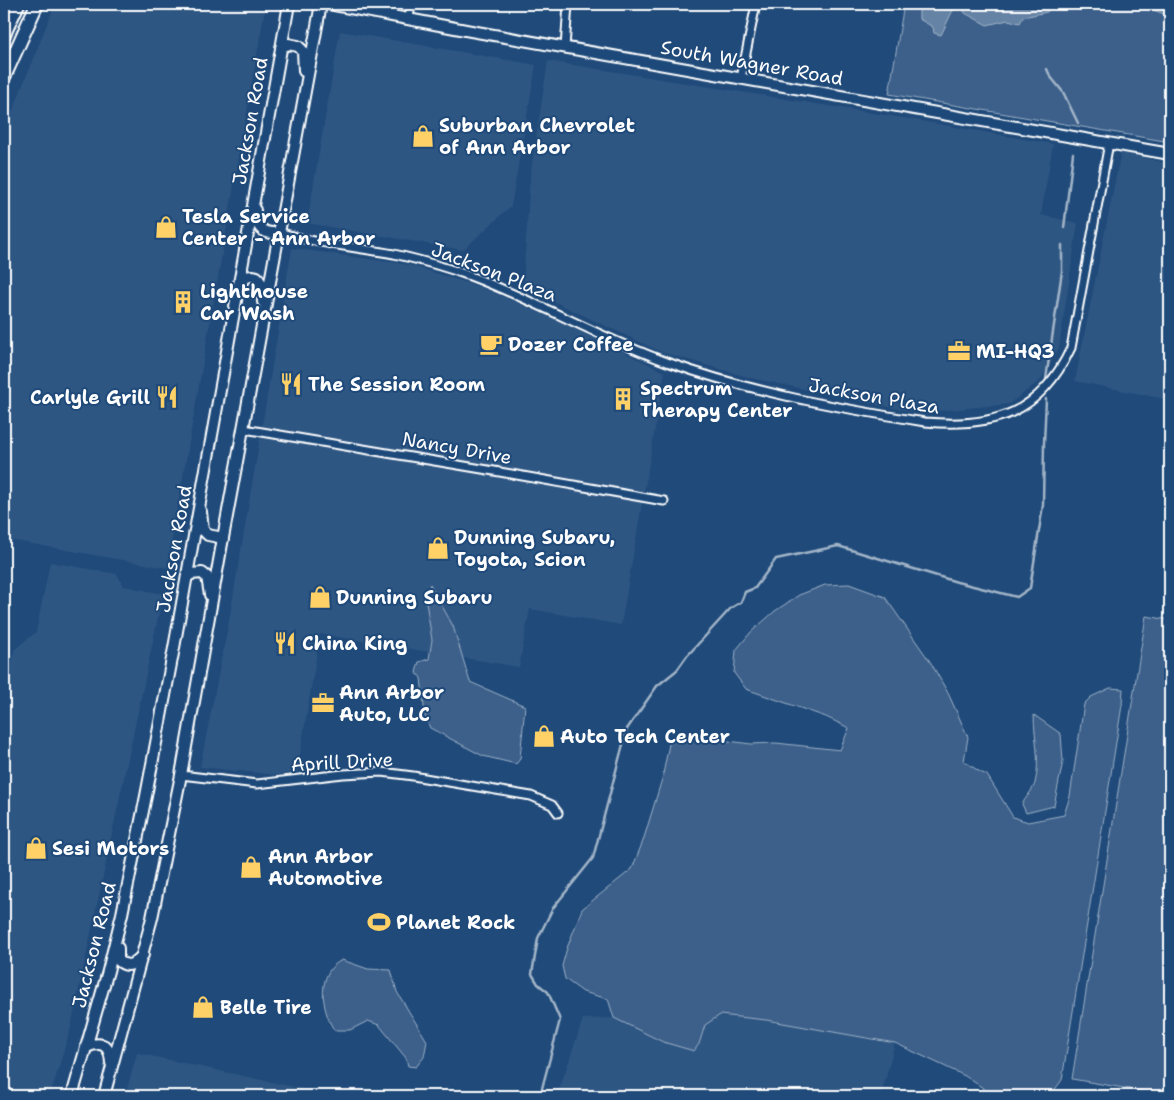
<svg xmlns="http://www.w3.org/2000/svg" width="1174" height="1100" font-family="'Shantell Sans',sans-serif">
<style>
.built{fill:#2e5683}
.green{fill:#3c618b;stroke:#9eb0c5}
.water{fill:#6583a4;stroke:#a3b5c8}
.lines{fill:none;stroke-linecap:round;stroke-linejoin:round}
.stream{stroke:#a3b5c8;stroke-width:2.5}
.street-casing{stroke:#fff;stroke-width:11}
.secondary-casing{stroke:#fff;stroke-width:14}
.highway-casing{stroke:#fff;stroke-width:16}
.street{stroke:#1f4a7a;stroke-width:7}
.secondary{stroke:#1f4a7a;stroke-width:10}
.highway{stroke:#1f4a7a;stroke-width:12}
.labels{text-anchor:middle;dominant-baseline:central;stroke-width:4;stroke-linejoin:round;paint-order:stroke}
.street-label{font-size:19px;fill:#fff;stroke:#1f4a7a}
.poi-label{font-size:19px;font-weight:bold;fill:#fff;stroke:#1f4a7a;text-anchor:start}
</style>
<rect width="100%" height="100%" fill="#1f4a7a"/>
<filter id="ink" filterUnits="userSpaceOnUse"><feTurbulence type="fractalNoise" baseFrequency=".02" numOctaves="2"/><feDisplacementMap in="SourceGraphic" scale="10" xChannelSelector="R" yChannelSelector="G"/><feConvolveMatrix kernelMatrix="1 2 1 2 8 2 1 2 1" color-interpolation-filters="sRGB"/></filter>
<g filter="url(#ink)">
<g class="built">
<path d="M55,4H239L265,9L167,568L4,539V133Z"/>
<path d="M340,31L536,65L511,206L463,250L307,223Z"/>
<path d="M548,61L910,119L1053,144L1041,215L1078,223L1059,348L1041,380L1009,404L917,413L751,378L661,352L523,287L530,177Z"/>
<path d="M1121,152L1170,164V400L1075,381Z"/>
<path d="M292,248L410,265L483,288L546,315L665,372L621,625L530,609L519,667L320,634L297,772L277,775L200,767L229,621Z"/>
<path d="M50,562L117,574L124,586L163,594L71,1027L50,1096H4V710L14,650L36,632Z"/>
<path d="M720,1015L766,1020L895,1043L881,1096H557L583,1019L614,1018L663,1042L699,1044L705,1025Z"/>
<path d="M137,1053L336,1096H125Z"/>
</g>
<g class="green">
<path d="M904,4H1170V142L889,94Z"/>
<path d="M430,584L453,626L470,682L525,706L520,759L516,764L483,756L430,728L425,716L421,678L416,672L419,662L429,659L432,640L426,602Z"/>
<path d="M849,584L885,597L931,663L948,693L968,737L964,761L980,772L987,775L1013,817L1028,822L1064,815L1070,796L1084,704L1091,697L1110,688L1123,689L1122,705L1062,1080L1050,1096H995L965,1076L895,1043L766,1020L720,1015L705,1025L699,1044L694,1051L663,1042L614,1018L608,999L583,992L565,979L562,966L567,948L582,909L632,869L643,841L662,779L669,744L683,735L751,744L776,743L840,750L849,728L826,717L746,689L734,673L736,650L751,632L775,611L799,595L825,585Z"/>
<path d="M1146,616L1170,620V1096L1072,1079Z"/>
<path d="M1034,715L1061,734L1063,761L1054,806L1026,813L1022,804C1026,797 1033,790 1035,783C1041,760 1034,738 1034,715Z"/>
<path d="M342,960L368,969L391,970L397,992L427,1041L424,1057L416,1067L408,1066L406,1058L379,1025L368,1021L350,1030H334C321,1009 316,972 342,960Z"/>
</g>
<g class="water">
<path d="M919,4H1053L1047,12L1023,17L1020,23L1008,20L987,25L965,13L962,8L953,10L941,35L934,33L933,27L919,19Z"/>
<path d="M1138,4H1170V25L1164,14Z"/>
</g>
<g class="lines">
<g class="stream">
<path d="M1047,69L1050,76L1063,92L1078,123"/>
<path d="M1064,228L1073,153"/>
<path d="M1046,379L1062,271V245"/>
<path d="M540,1096L560,1020L548,992L538,984L532,974L538,938L553,908L593,858L627,729L657,686L677,670L687,656L731,608L741,602L745,592L755,588L776,559L838,546L957,582L1017,597L1030,588L1043,505L1044,443L1046,399"/>
</g>
<defs>
<g id="street">
<path d="M409,18L411,4"/>
<path d="M565,48L568,4"/>
<path d="M741,78L756,4"/>
<path d="M279,232C316,244 356,247 394,254C420,260 446,267 470,276C537,301 600,338 667,362C750,392 838,408 925,422C995,428 1040,414 1071,348L1109,143"/>
<path d="M244,429L494,471L664,501"/>
<path d="M181,775L257,784L343,774L382,772L413,776L531,796L552,805L558,813"/>
</g>
<g id="secondary">
<path d="M329,4L471,31L1170,154"/>
<path d="M281,48L288,44L298,46L303,51L304,71"/>
<path d="M255,210C255,226 263,236 279,232"/>
<path d="M239,285C244,278 248,274 257,277L262,285L263,302"/>
<path d="M201,512L203,530L208,535L223,538"/>
<path d="M187,577L191,574L202,573L207,577L210,595"/>
<path d="M118,948V960C128,970 135,963 143,955"/>
<path d="M87,1047C103,1040 110,1046 111,1063"/>
<path d="M72,1096L108,971L122,914L146,796L174,648L289,4"/>
<path d="M104,1096L152,918L181,775L223,538L321,4"/>
</g>
<g id="highway">
<path d="M4,34L18,4"/>
<path d="M4,77L37,4"/>
</g>
</defs>
<use href="#street" class="street-casing"/>
<use href="#secondary" class="secondary-casing"/>
<use href="#highway" class="highway-casing"/>
<use href="#street" class="street"/>
<use href="#secondary" class="secondary"/>
<use href="#highway" class="highway"/>
</g>
</g>
<defs>
<symbol id="shop-bare" viewBox="-9 -9 18 18"><path d="M-5-2.5h2.3a2.7 3.5 0 0 1 5.4 0H5L5.5 6h-11ZM-1.5-2.5h3a1.5 2.3 0 0 0-3 0Z" fill="#ffd166" stroke="#1f4a7a" stroke-width="2.5" paint-order="stroke"/></symbol>
<symbol id="building-bare" viewBox="-9 -9 18 18"><path d="M-4-6H4V6H1V3H-1V6H-4ZM-2.5-4.3h1.7v1.8h-1.7ZM.8-4.3h1.7v1.8H.8ZM-2.5-1h1.7V.8h-1.7ZM.8-1h1.7V.8H.8Z" fill="#ffd166" stroke="#1f4a7a" stroke-width="2.5" paint-order="stroke"/></symbol>
<symbol id="cafe-bare" viewBox="-9 -9 18 18"><path d="M-5.5-4.5H6V0H3Q3 3.5 0 3.5H-2.5Q-5.5 3.5-5.5 0ZM3-3.2v2h1.7v-2ZM-6 4.5H4V6H-6Z" fill="#ffd166" stroke="#1f4a7a" stroke-width="2.5" paint-order="stroke"/></symbol>
<symbol id="office-bare" viewBox="-9 -9 18 18"><path d="M-6-3h4V-5.5h4V-3h4V5H-6ZM-1-4.5V-3h2v-1.5ZM-6 0V1H6V0Z" fill="#ffd166" stroke="#1f4a7a" stroke-width="2.5" paint-order="stroke"/></symbol>
<symbol id="restaurant-bare" viewBox="-9 -9 18 18"><path d="M-5-6h1v4h1v-4h1v4h1v-4h1v5L-1.5 .5V6h-2V.5L-5-1ZM5-6V6H3V1.5H1.5Q1.5-4 5-6Z" fill="#ffd166" stroke="#1f4a7a" stroke-width="2.5" paint-order="stroke"/></symbol>
<symbol id="stadium-bare" viewBox="-9 -9 18 18"><path d="M0-5a6.5 5 0 1 0 0 10a6.5 5 0 1 0 0-10ZM-3.5-1.8h7v3.6h-7Z" fill="#ffd166" stroke="#1f4a7a" stroke-width="2.5" paint-order="stroke"/></symbol>
</defs>
<g fill-rule="evenodd">
<use href="#shop-bare" x="407" y="120" width="32" height="32"/>
<use href="#shop-bare" x="150" y="211" width="32" height="32"/>
<use href="#building-bare" x="167" y="286" width="32" height="32"/>
<use href="#cafe-bare" x="475" y="328" width="32" height="32"/>
<use href="#office-bare" x="943" y="335" width="32" height="32"/>
<use href="#restaurant-bare" x="275" y="368" width="32" height="32"/>
<use href="#restaurant-bare" x="151" y="381" width="32" height="32"/>
<use href="#building-bare" x="607" y="383" width="32" height="32"/>
<use href="#shop-bare" x="422" y="532" width="32" height="32"/>
<use href="#shop-bare" x="304" y="581" width="32" height="32"/>
<use href="#restaurant-bare" x="269" y="627" width="32" height="32"/>
<use href="#office-bare" x="307" y="687" width="32" height="32"/>
<use href="#shop-bare" x="528" y="720" width="32" height="32"/>
<use href="#shop-bare" x="20" y="832" width="32" height="32"/>
<use href="#shop-bare" x="235" y="851" width="32" height="32"/>
<use href="#stadium-bare" x="363" y="906" width="32" height="32"/>
<use href="#shop-bare" x="187" y="991" width="32" height="32"/>
</g>
<g class="labels">
<g class="street-label">
<text transform="translate(752 63) rotate(10)">South Wagner Road</text>
<text transform="translate(250 121) rotate(-80)">Jackson Road</text>
<text transform="translate(494 272) rotate(21)">Jackson Plaza</text>
<text transform="translate(874 396) rotate(10)">Jackson Plaza</text>
<text transform="translate(457 448) rotate(10)">Nancy Drive</text>
<text transform="translate(174 549) rotate(-80)">Jackson Road</text>
<text transform="translate(342 762) rotate(-3)">Aprill Drive</text>
<text transform="translate(94 945) rotate(-76)">Jackson Road</text>
</g>
<g class="poi-label">
<text x="439" y="125">Suburban Chevrolet<tspan x="439" dy="22">of Ann Arbor</tspan></text>
<text x="182" y="216">Tesla Service<tspan x="182" dy="22">Center - Ann Arbor</tspan></text>
<text x="200" y="291">Lighthouse<tspan x="200" dy="22">Car Wash</tspan></text>
<text x="508" y="344">Dozer Coffee</text>
<text x="976" y="351">MI-HQ3</text>
<text x="308" y="384">The Session Room</text>
<text x="640" y="388">Spectrum<tspan x="640" dy="22">Therapy Center</tspan></text>
<text x="150" y="397" text-anchor="end">Carlyle Grill</text>
<text x="454" y="537">Dunning Subaru,<tspan x="454" dy="22">Toyota, Scion</tspan></text>
<text x="336" y="597">Dunning Subaru</text>
<text x="302" y="643">China King</text>
<text x="339" y="692">Ann Arbor<tspan x="339" dy="22">Auto, LLC</tspan></text>
<text x="560" y="736">Auto Tech Center</text>
<text x="52" y="848">Sesi Motors</text>
<text x="268" y="856">Ann Arbor<tspan x="268" dy="22">Automotive</tspan></text>
<text x="396" y="922">Planet Rock</text>
<text x="220" y="1007">Belle Tire</text>
</g>
</g>
<rect width="1174" height="1100" fill="none" stroke="#1f4a7a" stroke-width="20"/>
<rect x="10" y="10" width="1154" height="1080" fill="none" stroke="#fff" stroke-width="2" filter="url(#ink)"/>
</svg>
